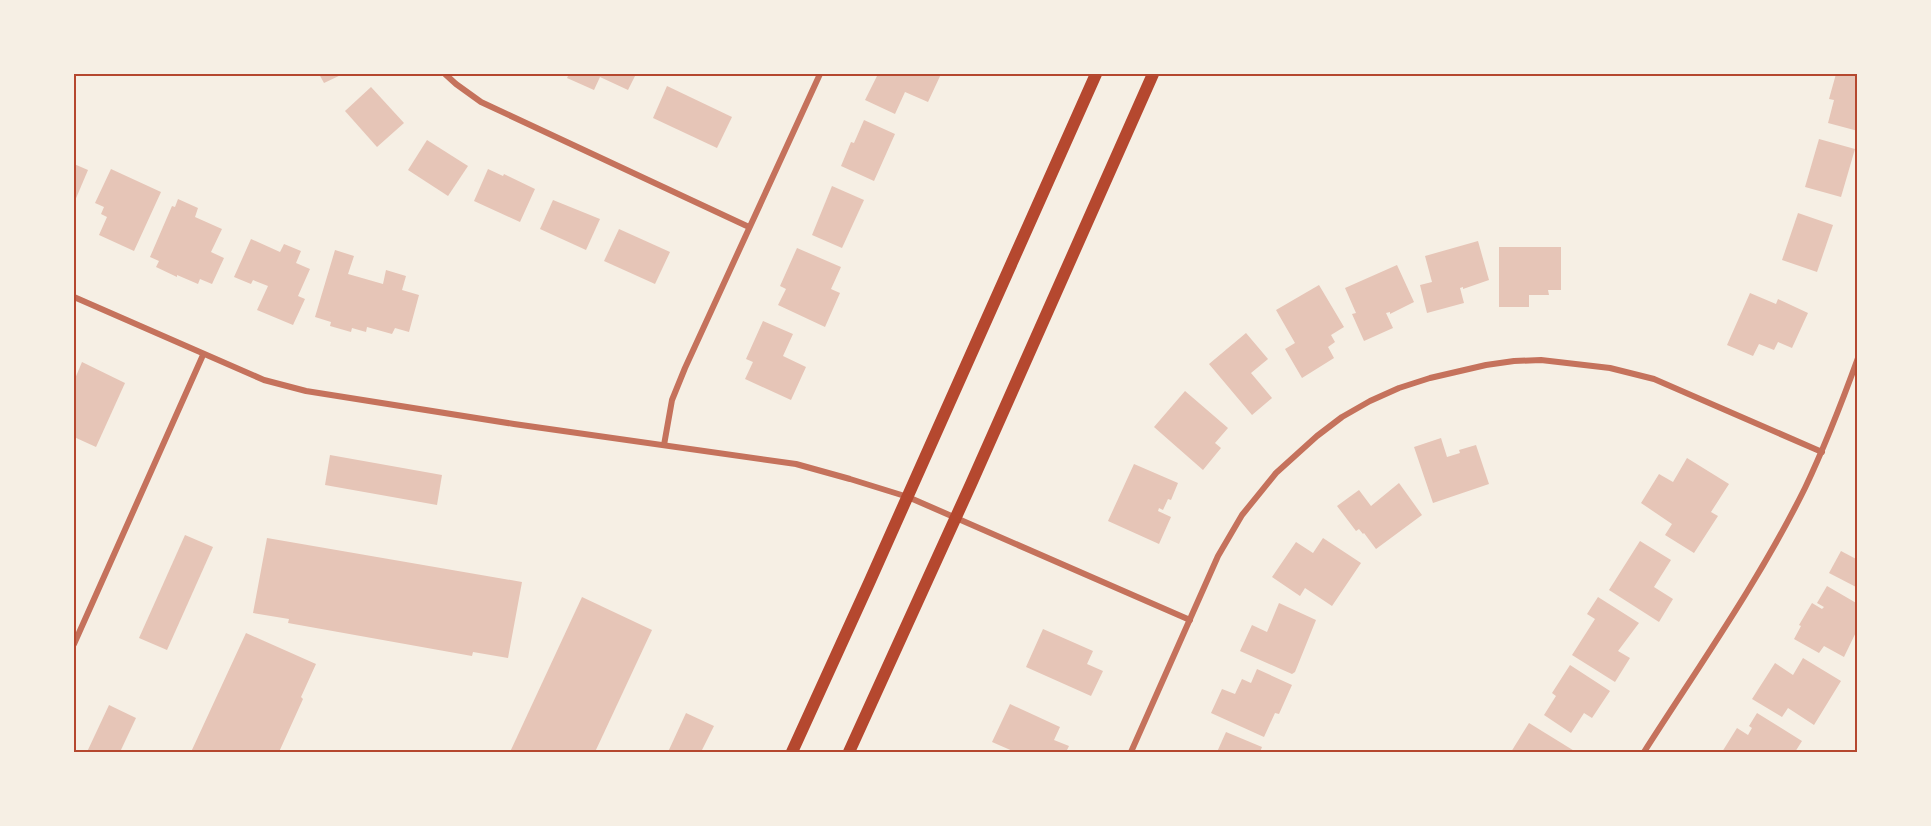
<svg xmlns="http://www.w3.org/2000/svg" width="1931" height="826" font-family="'Space Grotesk',sans-serif">
<style>
.building{fill:#e6c5b7}
.lines{fill:none;stroke-linecap:round;stroke-linejoin:round}
.minor{stroke:#c5725c;stroke-width:6}
.secondary{stroke:#b5482f;stroke-width:12}
.neatline{fill:none;stroke:#b5482f;stroke-width:2}
</style>
<rect width="100%" height="100%" fill="#f6efe4"/>
<g class="building">
<path d="M319,74H343L324,83Z"/>
<path d="M569,74H636L628,90L600,77L594,90L567,78Z"/>
<path d="M878,74H941L928,102L905,92L895,114L865,100Z"/>
<path d="M1836,74H1858V131L1828,123L1834,100L1829,99Z"/>
<path d="M667,86L732,117L717,148L653,118Z"/>
<path d="M371,87L404,123L377,147L345,111Z"/>
<path d="M864,120L895,134L874,181L841,166L851,142L854,143Z"/>
<path d="M1819,139L1855,149L1841,197L1805,187Z"/>
<path d="M427,140L468,166L448,196L408,170Z"/>
<path d="M74,164L88,170L74,203Z"/>
<path d="M111,169L161,192L134,251L99,235L107,217L101,214L104,207L95,203Z"/>
<path d="M488,169L503,176L504,174L535,189L520,222L474,201Z"/>
<path d="M832,186L864,200L842,248L812,235Z"/>
<path d="M178,199L198,208L195,217L222,229L211,252L224,258L212,284L200,279L198,284L177,275V277L156,267L159,261L150,257L172,206L175,207Z"/>
<path d="M553,200L600,219L586,250L540,229Z"/>
<path d="M1798,213L1833,225L1817,272L1782,260Z"/>
<path d="M619,229L670,252L655,284L604,261Z"/>
<path d="M251,239L280,252L284,244L301,251L296,263L310,269L298,296L305,299L293,325L257,310L268,286L253,280L251,284L234,277Z"/>
<path d="M1478,241L1489,280L1463,289V287L1460,288L1464,303L1427,313L1420,285L1432,282L1425,256Z"/>
<path d="M1499,247H1561V290H1548L1549,295H1529V307H1499Z"/>
<path d="M797,248L841,267L831,289L840,293L825,327L778,305L786,289L780,286Z"/>
<path d="M335,250L354,256L348,274L383,284L386,270L406,276L402,290L419,295L409,332L395,328L392,334L367,327L366,332L352,328L351,332L330,326L331,322L315,317Z"/>
<path d="M1397,265L1414,302L1390,314V312L1386,313L1393,328L1364,341L1352,314L1356,313L1345,288Z"/>
<path d="M1319,285L1344,327L1331,335L1335,342L1328,347L1334,358L1302,378L1285,349L1295,343L1276,310Z"/>
<path d="M1750,293L1776,304L1778,299L1808,313L1792,348L1778,342L1774,350L1759,344L1753,356L1727,345Z"/>
<path d="M763,321L793,334L783,356L806,367L791,400L745,379L753,362L746,359Z"/>
<path d="M1246,333L1268,359L1251,373L1272,398L1252,415L1209,364Z"/>
<path d="M82,362L125,383L96,447L74,437V381Z"/>
<path d="M1185,391L1228,428L1215,443L1221,448L1203,470L1154,427Z"/>
<path d="M1441,438L1447,457L1460,453L1459,450L1476,445L1489,484L1433,503L1414,447Z"/>
<path d="M330,455L442,475L437,505L325,485Z"/>
<path d="M1687,458L1729,484L1711,512L1718,516L1694,553L1665,535L1672,524L1641,503L1659,474L1673,482Z"/>
<path d="M1134,464L1178,483L1171,500L1168,499L1163,510L1159,508L1158,511L1171,517L1159,544L1108,521Z"/>
<path d="M1399,483L1422,515L1376,549L1364,533L1363,534L1359,529L1356,531L1337,506L1359,490L1371,506Z"/>
<path d="M185,535L213,547L167,650L139,638Z"/>
<path d="M267,538L522,582L508,658L473,652L472,656L288,623L289,619L253,613Z"/>
<path d="M1323,538L1361,563L1332,606L1305,588L1300,596L1272,577L1296,542L1313,553Z"/>
<path d="M1640,541L1671,560L1654,587L1673,599L1659,622L1609,590Z"/>
<path d="M1841,551L1858,560V588L1829,573Z"/>
<path d="M1827,586L1858,604V628L1844,657L1824,646L1819,653L1794,639L1801,626L1799,625L1812,603L1822,609L1824,607L1817,603Z"/>
<path d="M582,597L652,630L595,752H510Z"/>
<path d="M1598,597L1639,623L1618,651L1630,658L1615,682L1572,655L1595,619L1587,614Z"/>
<path d="M1279,603L1316,620L1295,672L1292,674L1240,651L1252,625L1267,632Z"/>
<path d="M1043,629L1093,651L1087,664L1103,671L1091,696L1026,667Z"/>
<path d="M246,633L316,664L301,697L303,699L279,752H191Z"/>
<path d="M1803,658L1841,681L1814,725L1788,708L1782,717L1752,699L1775,663L1793,675Z"/>
<path d="M1570,665L1610,691L1592,718L1584,713L1571,733L1544,715L1556,696L1552,693Z"/>
<path d="M1257,669L1292,685L1279,714L1275,713L1264,737L1211,713L1222,689L1235,694L1242,679L1251,683Z"/>
<path d="M1010,704L1060,727L1054,740L1069,746L1066,752H1015L992,742Z"/>
<path d="M109,705L136,718L120,752H87Z"/>
<path d="M686,713L714,726L701,752H668Z"/>
<path d="M1757,713L1802,741L1795,752H1722L1737,728L1748,735L1752,728L1749,726Z"/>
<path d="M1529,723L1576,752H1511Z"/>
<path d="M1226,732L1262,747L1260,752H1217Z"/>
</g>
<g class="lines">
<g class="minor">
<path d="M445,74L456,84L481,102L749,227"/>
<path d="M74,297L264,380L306,391L514,424L796,464L850,479L908,497L1190,620"/>
<path d="M664,445L672,400L685,368L820,74"/>
<path d="M74,644L203,355"/>
<path d="M1131,752L1218,556L1242,515L1276,473L1317,436L1342,417L1370,401L1399,388L1430,378L1486,365L1514,361L1541,360L1610,368L1654,379L1822,452"/>
<path d="M1644,752C1699,666 1759,581 1805,488C1825,446 1842,402 1858,358"/>
</g>
<g class="secondary">
<path d="M792,752L869,583L1096,74"/>
<path d="M849,752L971,484L1153,74"/>
</g>
</g>
<rect width="1931" height="826" fill="none" stroke="#f6efe4" stroke-width="150"/>
<rect x="75" y="75" width="1781" height="676" class="neatline"/>
</svg>
